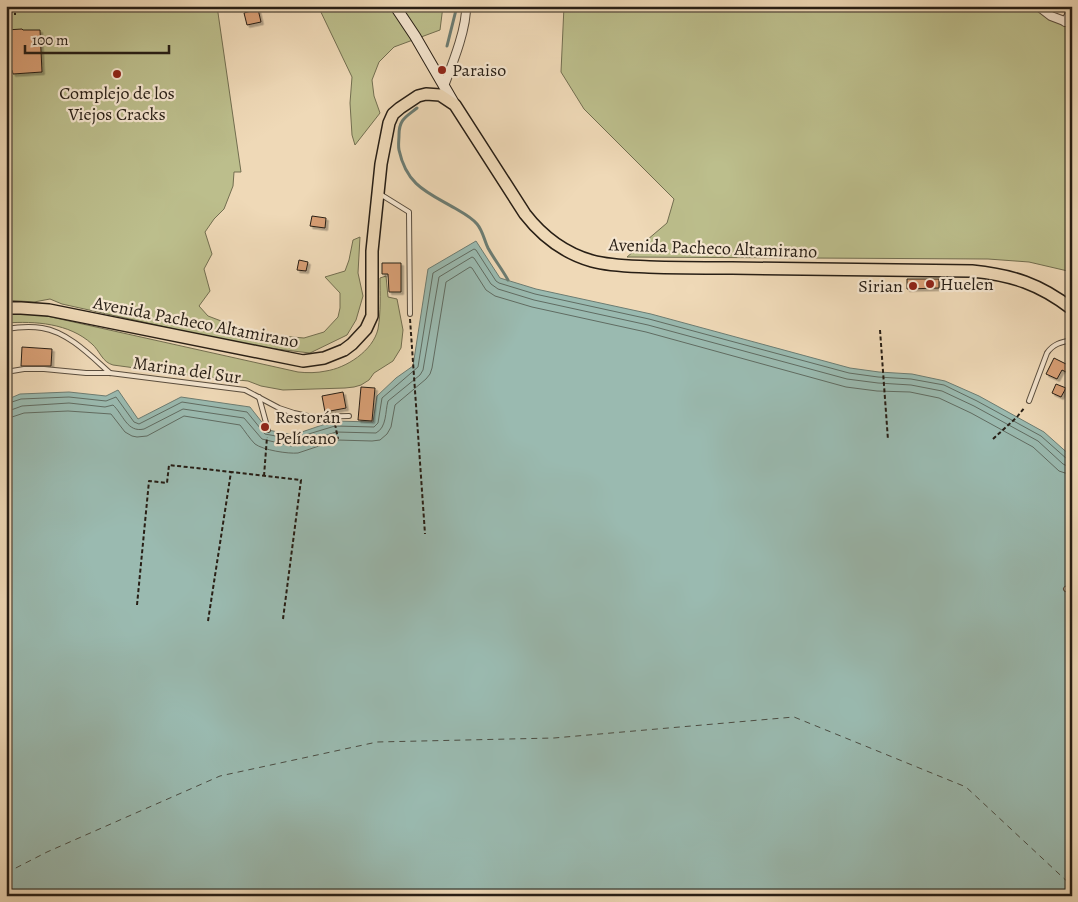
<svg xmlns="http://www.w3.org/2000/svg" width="1078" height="902" font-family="Alegreya,serif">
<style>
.green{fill:#bcbe8c;stroke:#726e50}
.water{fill:#9abab0;stroke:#6c7c72}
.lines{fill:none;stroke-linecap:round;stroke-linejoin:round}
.shore{stroke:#606c62;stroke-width:1}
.stream{stroke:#6c7c72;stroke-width:3}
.ferry{stroke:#4a4d44;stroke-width:1;stroke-dasharray:6 5;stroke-linecap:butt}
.building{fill:#d89f75;stroke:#271e15;filter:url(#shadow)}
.service-casing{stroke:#594d3e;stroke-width:6}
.minor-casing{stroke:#594d3e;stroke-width:10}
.secondary-casing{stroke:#271e15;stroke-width:12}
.primary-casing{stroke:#271e15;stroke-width:14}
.path{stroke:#271e15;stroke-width:2;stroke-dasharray:4 2.5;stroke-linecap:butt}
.service{stroke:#f5e6d0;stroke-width:4}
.minor{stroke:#f5e6d0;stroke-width:8}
.secondary{stroke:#f5e6d0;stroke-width:10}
.primary{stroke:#efd9b7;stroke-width:11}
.poi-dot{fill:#8f2418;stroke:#f5e6d0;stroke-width:2}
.labels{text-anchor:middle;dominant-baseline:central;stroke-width:4.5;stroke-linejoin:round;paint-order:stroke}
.poi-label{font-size:18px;fill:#271e15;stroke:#f5e6d0;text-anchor:start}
.street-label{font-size:18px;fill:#271e15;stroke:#f5e6d0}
</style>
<defs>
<filter id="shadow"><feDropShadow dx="2.5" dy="2.5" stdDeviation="0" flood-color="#0004"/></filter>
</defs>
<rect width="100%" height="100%" fill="#efd9b7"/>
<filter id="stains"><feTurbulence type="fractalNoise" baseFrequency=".004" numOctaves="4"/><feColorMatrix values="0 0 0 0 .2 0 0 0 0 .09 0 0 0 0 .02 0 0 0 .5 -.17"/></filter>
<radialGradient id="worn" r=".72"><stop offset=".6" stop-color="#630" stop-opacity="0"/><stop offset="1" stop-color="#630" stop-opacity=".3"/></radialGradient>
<g class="green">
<path d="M6,6H217L241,172H234L233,186L224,209L214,219L205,232L212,254L204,269L210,291L199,306L208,316L237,327L258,334L304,338L324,332L338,317L340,308V293L325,277L345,271L349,260L353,240L360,237L358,273L363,296L356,320L347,335L310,353L251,346L62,304L50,299L34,302L6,300Z"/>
<path d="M318,6H443L440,30L394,47L379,62L372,80L374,96L380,113L355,145L352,135L350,103L352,77Z"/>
<path d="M564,6H1035L1051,19L1072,28V272L1029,262L988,259L627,257L667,223L674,199L584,109L561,72Z"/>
<path d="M386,276L388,297L397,299L403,330L401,348L393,361L374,373L369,380L361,385L354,387L345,388L283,390L261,386L248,381L180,374L113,365C102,362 100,351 92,344C69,323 35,321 6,323V314L33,313L298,372C307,373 317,373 326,371C346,368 373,351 378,329C381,312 380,294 380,278Z"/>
</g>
<path class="water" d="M476,241L500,278L536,289L651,314L850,368L879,372L912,374L945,381L979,396L1044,432L1072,457V896H6V400L20,394L69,392L106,396L118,390L138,419L181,397L250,407L268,430L293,435L334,421L373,422L377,396L396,378L413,366L428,269Z"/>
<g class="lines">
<g class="shore">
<path d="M6,404L21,399L69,397L106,401L116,397L134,422L139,424L182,402L247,412L265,434L292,439L335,426L374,427L378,423L382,398L418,367L433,273L474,249L476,250L496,281L499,283L535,294L649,319L849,373L878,377L911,379L944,385L977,401L1041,436L1067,459L1072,460"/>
<path d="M6,410H11L22,406L69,403L105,407L113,405C123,414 127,433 144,429L183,409L244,418L262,439L291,446L296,445L336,432L376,433C387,427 385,412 388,401L420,375L423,370L439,277L472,257L474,258L491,284L498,289L534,300L648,325L847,379L878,383L911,385L942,391L974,406L1038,441L1063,464L1067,466H1072"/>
<path d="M6,418L12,417L24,413L68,411L111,414L125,432L132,436L137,437L147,436L184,416L240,425C245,431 249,438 255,444C263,450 288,454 298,453L337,440L372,441L380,440L387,434L391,427L395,405L426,379L430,374L432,368L446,282L470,267L472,268L486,290L495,296L532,307L646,332L846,387L877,391L910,392L939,398L971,413L1033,447L1059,471L1065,473L1072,474"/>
</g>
<g class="stream">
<path d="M447,46L457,6"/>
<path d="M417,108C406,117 399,119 399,135C399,140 398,145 399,150C407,187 429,193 458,210C465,214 472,218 477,224C483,231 484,240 488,248C494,259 502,269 508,280"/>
</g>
<path class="ferry" d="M6,873L47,852L220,776L377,742L554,738L794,717L966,787L1072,886"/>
</g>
<g class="building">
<path d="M258,9L261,22L247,25L244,13Z"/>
<path d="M22,29L23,30H40L42,72L13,74L12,70H6V30Z"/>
<path d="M312,216L326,218L325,228L310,226Z"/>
<path d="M299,260L308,262L306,271L297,270Z"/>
<path d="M382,263H401V292H389L388,274H382Z"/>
<path d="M907,279H939V288L907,289Z"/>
<path d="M22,347L52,349L51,366H21Z"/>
<path d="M1054,358L1072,367V375L1062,370L1057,379L1046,374Z"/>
<path d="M1056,384L1066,388L1061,397L1052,393Z"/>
<path d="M361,387L375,388L372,421L358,420Z"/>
<path d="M343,392L346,408L325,412L322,396Z"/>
</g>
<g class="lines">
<defs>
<g id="service">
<path d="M380,194L409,212L410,314"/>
<path d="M6,329C18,327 30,326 42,328C68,332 91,356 110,373"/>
<path d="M6,372L24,369H44L86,373H110L245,390L279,408L294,413L312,417L349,416"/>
<path d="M259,397L268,430"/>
<path d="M1029,401L1047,353C1053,344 1061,342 1072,340"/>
<path d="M1066,589L1072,585"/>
</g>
<g id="minor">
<path d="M1038,6L1051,16L1072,24"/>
<path d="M1065,22L1072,10"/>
<path d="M444,86C452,65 467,28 466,6"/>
</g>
<path id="secondary" d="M395,6L415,36L455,105"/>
<path id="primary" d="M6,308H21L49,310L303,361L324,358L344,350L352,344L366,329L372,316V251L381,164L389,123L393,114L400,108L418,96L426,94L440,95L455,105L525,214C542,236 564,253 592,261C610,266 629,266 649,267C676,268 704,268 732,268C812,269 892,270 972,271C1012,275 1040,284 1072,309"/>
</defs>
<use href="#service" class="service-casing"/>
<use href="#minor" class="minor-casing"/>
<use href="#secondary" class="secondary-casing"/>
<use href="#primary" class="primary-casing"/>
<g class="path">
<path d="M15,6V15"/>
<path d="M410,319L425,534"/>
<path d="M880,330L888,440"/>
<path d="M335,424L338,439"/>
<path d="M993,439L1017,417L1025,407"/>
<path d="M264,476L267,437"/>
<path d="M137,605L149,481L167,483L169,465L231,472"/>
<path d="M208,621L231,472L301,480L283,619"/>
</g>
<use href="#service" class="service"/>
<use href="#minor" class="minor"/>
<use href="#secondary" class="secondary"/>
<use href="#primary" class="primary"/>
</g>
<g class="poi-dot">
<circle cx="442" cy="70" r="5"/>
<circle cx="117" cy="74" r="5"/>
<circle cx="930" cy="284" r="5"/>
<circle cx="913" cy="286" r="5"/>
<circle cx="265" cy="427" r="5"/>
</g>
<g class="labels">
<g class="poi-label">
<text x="452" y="70">Paraiso</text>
<text x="117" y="93" text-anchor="middle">Complejo de los<tspan x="117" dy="21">Viejos Cracks</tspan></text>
<text x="940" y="284">Huelen</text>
<text x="903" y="286" text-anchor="end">Sirian</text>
<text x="275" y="417">Restorán<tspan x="275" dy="21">Pelícano</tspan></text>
</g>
<g class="street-label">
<text transform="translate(713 248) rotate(2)">Avenida Pacheco Altamirano</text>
<text transform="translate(196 322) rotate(11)">Avenida Pacheco Altamirano</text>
<text transform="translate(187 370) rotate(8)">Marina del Sur</text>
</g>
</g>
<rect width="1078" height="902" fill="none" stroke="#efd9b7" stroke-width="25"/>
<rect x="8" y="8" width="1063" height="887" fill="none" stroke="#271e15" stroke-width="2.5"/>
<rect x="12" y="12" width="1053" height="877" fill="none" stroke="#271e15"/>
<path d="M25 45v8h144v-8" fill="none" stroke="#271e15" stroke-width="2.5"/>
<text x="32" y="45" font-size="15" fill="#271e15" stroke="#f5e6d0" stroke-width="4" paint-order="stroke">100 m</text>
<rect width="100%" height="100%" filter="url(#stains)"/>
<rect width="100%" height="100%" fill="url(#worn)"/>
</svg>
